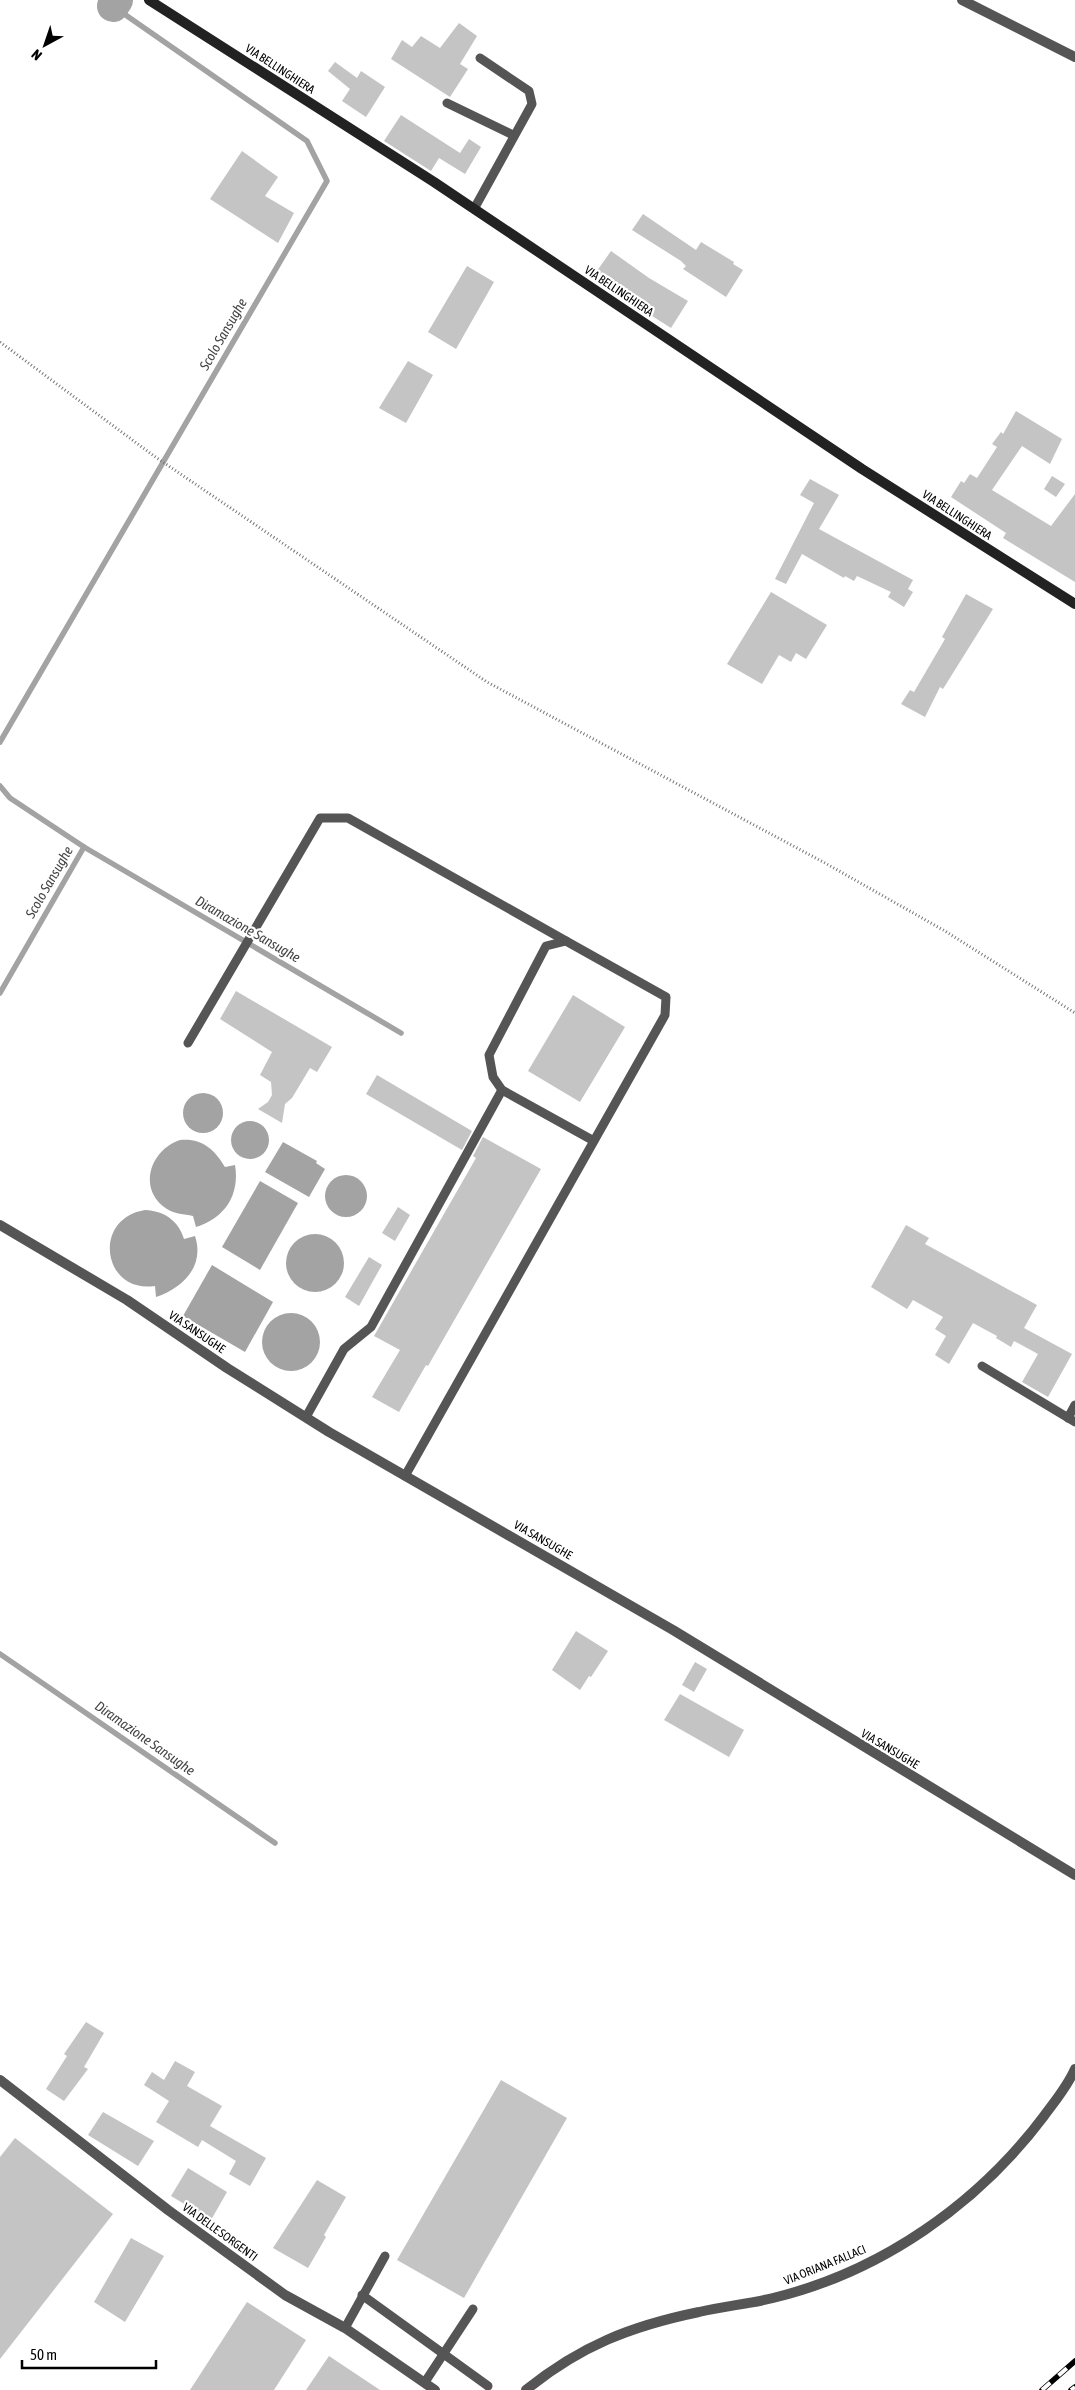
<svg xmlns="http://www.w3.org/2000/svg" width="1075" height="2390" font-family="'Asap Condensed',sans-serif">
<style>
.water{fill:#a3a3a3}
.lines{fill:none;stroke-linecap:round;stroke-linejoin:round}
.stream{stroke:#a3a3a3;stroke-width:5.5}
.river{stroke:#a3a3a3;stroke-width:32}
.building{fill:#c4c4c4}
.path{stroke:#777;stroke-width:3;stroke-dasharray:1 2.5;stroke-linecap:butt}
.lane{stroke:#555;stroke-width:9}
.street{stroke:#555;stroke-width:10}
.secondary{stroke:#222;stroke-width:10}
.rail-casing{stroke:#000;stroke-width:5.5}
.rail{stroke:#fff;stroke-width:4;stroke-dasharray:11;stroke-linecap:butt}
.labels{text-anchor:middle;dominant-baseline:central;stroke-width:4.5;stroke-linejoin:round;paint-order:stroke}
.street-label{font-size:12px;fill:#000;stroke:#fff}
.water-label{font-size:14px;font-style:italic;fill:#444;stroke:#fff}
</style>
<rect width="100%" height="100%" fill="#fff"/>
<g class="water">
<circle cx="203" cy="1113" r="20"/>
<circle cx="250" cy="1140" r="19"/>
<path d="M180,1140C202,1138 214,1149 225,1167L235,1165C240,1195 225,1218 196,1227L193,1216C184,1214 175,1214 167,1209C137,1189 150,1150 180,1140Z"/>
<path d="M283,1142L317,1161L316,1163L325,1169L309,1197L265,1172Z"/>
<circle cx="346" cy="1196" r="21"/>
<path d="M260,1181L298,1203L260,1270L222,1247Z"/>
<path d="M145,1210C164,1211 178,1220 184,1239L195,1236C205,1266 183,1288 156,1297L155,1286C103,1294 91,1219 145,1210Z"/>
<circle cx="315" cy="1263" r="29"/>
<path d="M212,1265L273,1302L245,1352L183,1316Z"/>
<circle cx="291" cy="1342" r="29"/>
</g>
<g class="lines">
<g class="stream">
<path d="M0,742L327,181L307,141L104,0"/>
<path d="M0,786L10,798L84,847L0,993"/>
<path d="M84,847L401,1033"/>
<path d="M0,1654L275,1843"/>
</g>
<path class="river" d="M113,6L117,0"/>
</g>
<g class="building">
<path d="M459,23L477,36L460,64L468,69L450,97L391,59L402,40L412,47L421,36L440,48Z"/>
<path d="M335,62L357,78L361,71L385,87L366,117L342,101L350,89L328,71Z"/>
<path d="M401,115L460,153L469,139L481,147L465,174L439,158L431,171L384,141Z"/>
<path d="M242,151L278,177L265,196L294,213L278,243L210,199Z"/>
<path d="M643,214L696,250L701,242L734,262L733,264L743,270L726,297L683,269L686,266L681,261L632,230Z"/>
<path d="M611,251L649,278L688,301L671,328L592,278Z"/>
<path d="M467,266L494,282L456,349L428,332Z"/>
<path d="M408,361L433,375L406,423L379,408Z"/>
<path d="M1016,411L1062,439L1050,464L1022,446L992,490L1051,526L1075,494V582L1003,538L1006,533L951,497L961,481L964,483L970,474L977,478L997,447L992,444L1001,432L1003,434Z"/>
<path d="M1052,476L1065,484L1056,497L1044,489Z"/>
<path d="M810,479L839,495L819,529L913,580L908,589L913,592L904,607L888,597L891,592L857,576L854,581L845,576L844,578L802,554L786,584L775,579L814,503L800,495Z"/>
<path d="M771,592L827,625L806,659L796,653L791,662L779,655L762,684L727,664Z"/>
<path d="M966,594L993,609L943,689L940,687L925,717L901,704L910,690L914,692L945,639L942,637Z"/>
<path d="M236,991L332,1047L317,1072L310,1068L292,1098L285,1104L282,1123L258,1109L268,1102L272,1095L271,1082L260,1075L272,1052L220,1019Z"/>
<path d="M573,995L625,1027L580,1102L528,1071Z"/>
<path d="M377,1075L472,1131L462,1150L366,1094Z"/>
<path d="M483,1137L541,1169L428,1366L426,1365L399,1412L372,1397L400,1350L374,1336L476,1158L473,1156Z"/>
<path d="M398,1207L410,1215L395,1241L382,1233Z"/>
<path d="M906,1225L929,1238L925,1244L1037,1305L1024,1328L1072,1354L1048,1397L1022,1382L1038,1354L1014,1341L1011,1347L996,1338L997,1336L973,1323L949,1364L935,1355L946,1336L935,1329L943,1317L913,1300L907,1309L871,1287Z"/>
<path d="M369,1257L382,1265L359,1306L345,1297Z"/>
<path d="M576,1631L608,1651L591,1677L589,1676L580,1690L552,1670Z"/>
<path d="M695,1662L707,1669L694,1692L682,1685Z"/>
<path d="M680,1694L744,1730L729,1757L664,1720Z"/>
<path d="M86,2022L104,2033L84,2067L88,2069L64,2101L46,2089L67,2056L64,2054Z"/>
<path d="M175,2061L195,2072L187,2086L222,2106L210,2126L266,2158L250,2186L229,2174L236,2161L202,2140L198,2147L156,2122L169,2101L144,2085L152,2072L164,2080Z"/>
<path d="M501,2080L567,2118L464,2298L397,2260Z"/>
<path d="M103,2112L154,2141L138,2166L88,2135Z"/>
<path d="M15,2138L113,2214L0,2359V2157Z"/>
<path d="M188,2168L227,2192L211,2220L171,2196Z"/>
<path d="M317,2180L346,2197L324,2235L326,2237L308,2268L273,2248Z"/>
<path d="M131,2238L164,2256L125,2322L94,2302Z"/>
<path d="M247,2302L306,2340L274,2390H190Z"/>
<path d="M329,2356L380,2390H306Z"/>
</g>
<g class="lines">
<path class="path" d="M0,342L154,456L487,682L825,863L945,931L1075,1013"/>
<g class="lane">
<path d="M447,103L513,135"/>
<path d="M474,209L532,104L529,91L480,58"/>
<path d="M188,1043L320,818H348L566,941"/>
<path d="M982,1366L1075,1422"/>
<path d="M306,1417L344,1349L371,1327L502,1090"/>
<path d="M1068,1418L1075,1405"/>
<path d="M405,1476L665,1015L666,997L566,941L546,946L489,1055L493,1077L502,1090L594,1141"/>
<path d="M362,2295L488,2386"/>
<path d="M345,2328L385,2256"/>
<path d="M425,2382L473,2309"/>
</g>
<g class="street">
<path d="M962,0L1075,57"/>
<path d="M0,1225L127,1300L227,1368L329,1432L673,1630L1075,1875"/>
<path d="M0,2080L168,2210L285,2295L345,2328L435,2390"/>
<path d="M526,2390C580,2346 631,2326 699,2312C724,2306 749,2304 773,2298C881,2272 978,2204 1044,2116C1055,2101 1067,2087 1075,2069"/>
</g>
<path class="secondary" d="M149,0L434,182L862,469L1075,604"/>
<defs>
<g id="rail">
<path d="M1042,2390L1075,2361"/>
<path d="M1071,2390L1075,2387"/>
</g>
</defs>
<use href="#rail" class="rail-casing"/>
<use href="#rail" class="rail"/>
</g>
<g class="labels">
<g class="street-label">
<text transform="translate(280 69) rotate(33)">VIA BELLINGHIERA</text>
<text transform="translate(619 291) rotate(34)">VIA BELLINGHIERA</text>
<text transform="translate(957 515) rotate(33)">VIA BELLINGHIERA</text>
<text transform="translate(197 1332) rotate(34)">VIA SANSUGHE</text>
<text transform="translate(543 1540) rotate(30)">VIA SANSUGHE</text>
<text transform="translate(890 1749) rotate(31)">VIA SANSUGHE</text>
<text transform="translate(220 2232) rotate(36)">VIA DELLE SORGENTI</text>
<text transform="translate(825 2265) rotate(-22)">VIA ORIANA FALLACI</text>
</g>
<g class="water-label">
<text transform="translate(223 334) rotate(-60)">Scolo Sansughe</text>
<text transform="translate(49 882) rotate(-60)">Scolo Sansughe</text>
<text transform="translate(248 929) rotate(30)">Diramazione Sansughe</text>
<text transform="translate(145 1738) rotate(35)">Diramazione Sansughe</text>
</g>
</g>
<g transform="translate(45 45) rotate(220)" stroke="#ffffff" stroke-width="4" paint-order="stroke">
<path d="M0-4L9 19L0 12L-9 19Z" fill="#000000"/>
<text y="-8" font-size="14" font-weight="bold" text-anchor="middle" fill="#000000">N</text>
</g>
<path d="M22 2360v8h134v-8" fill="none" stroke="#000000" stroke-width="2.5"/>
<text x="30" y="2360" font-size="15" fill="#000000" stroke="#ffffff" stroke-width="4" paint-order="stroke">50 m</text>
</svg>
